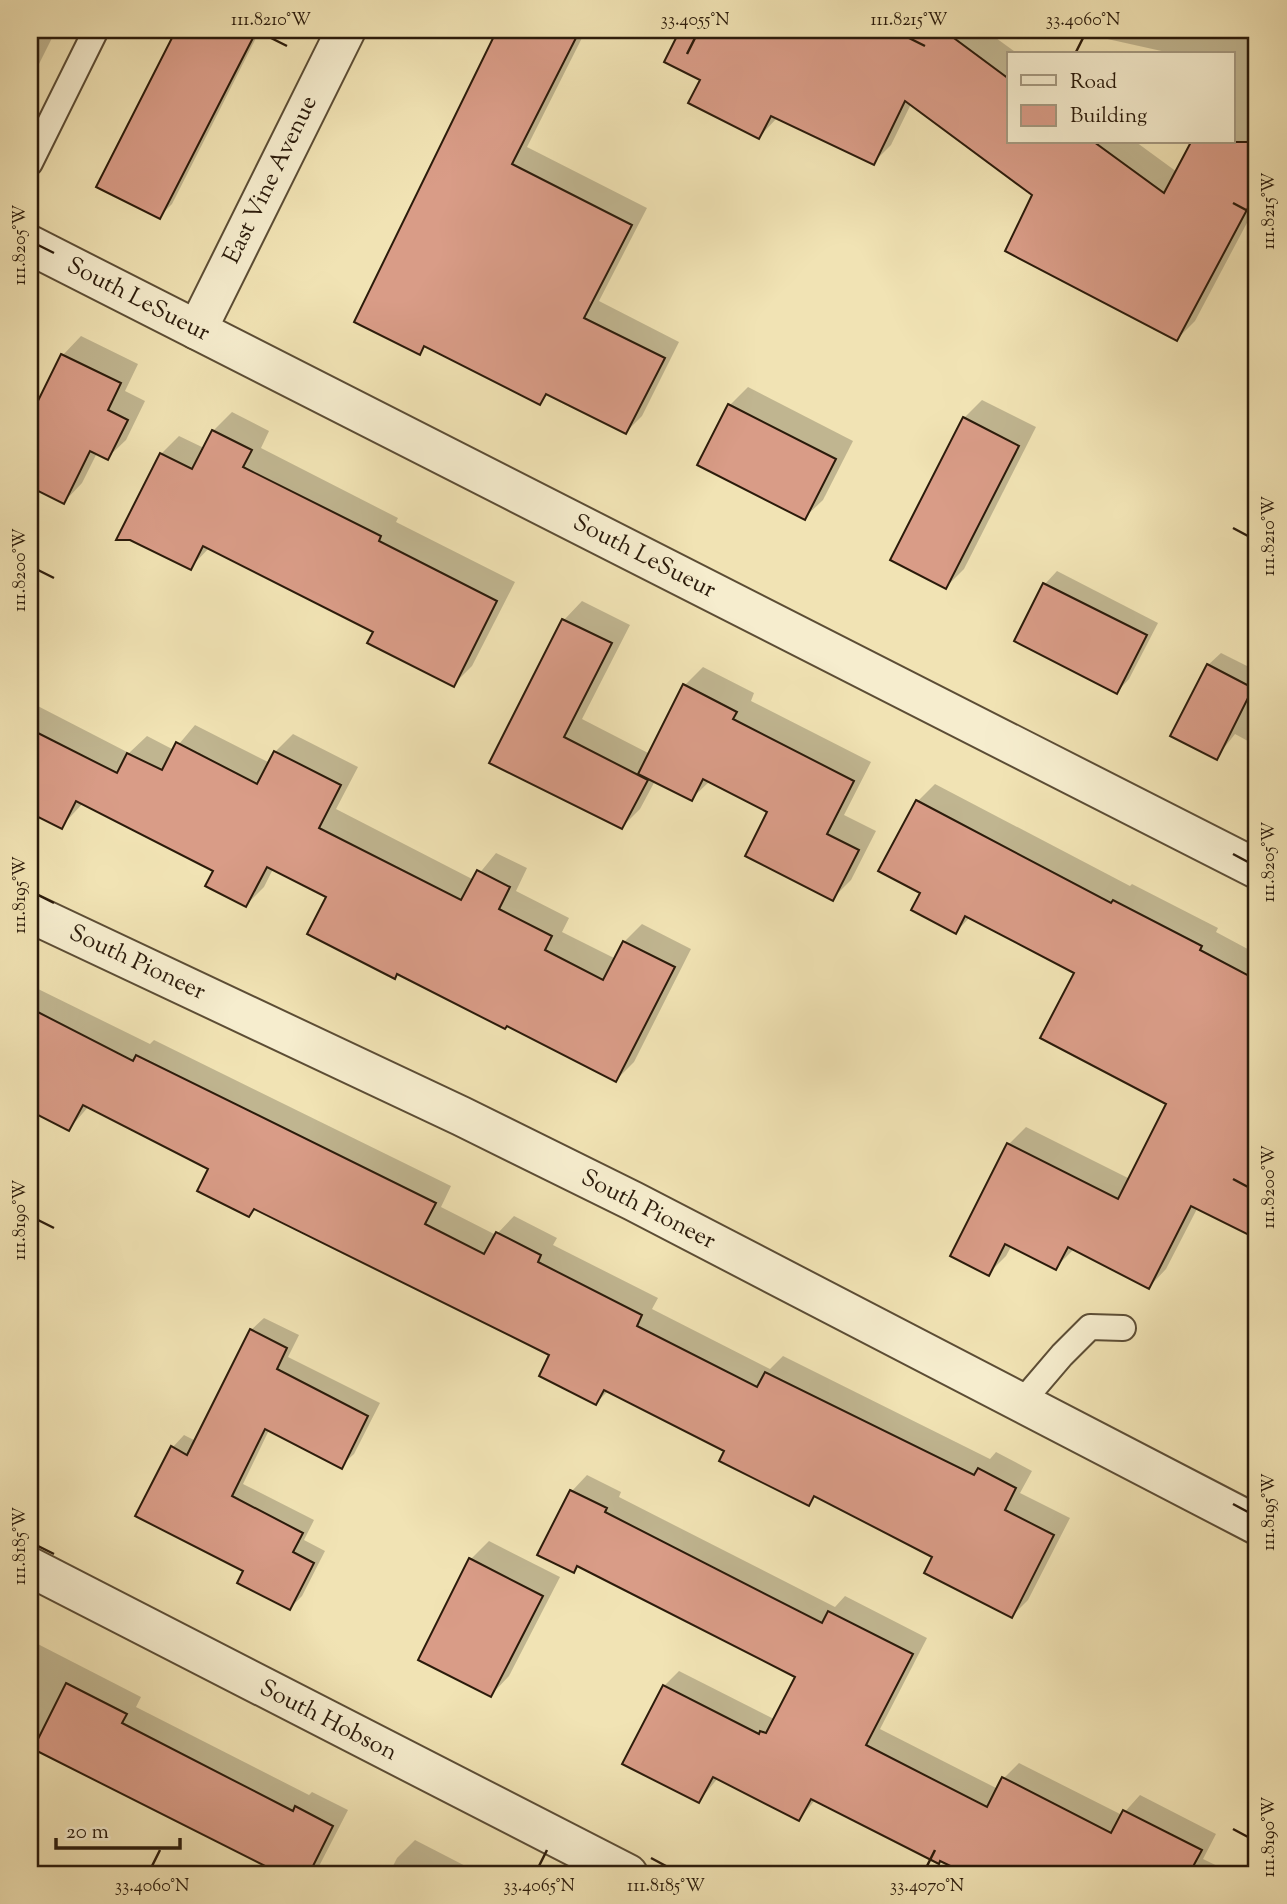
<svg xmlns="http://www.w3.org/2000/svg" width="1287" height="1904" font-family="'Sorts Mill Goudy',serif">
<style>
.shadow{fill:#0003}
.building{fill:#d99c87;stroke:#2b1b0b;stroke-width:2}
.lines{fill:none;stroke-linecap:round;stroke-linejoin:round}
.service-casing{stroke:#5c4d35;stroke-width:28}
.minor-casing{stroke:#5c4d35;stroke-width:42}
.service{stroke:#f6edce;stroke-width:24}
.minor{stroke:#f6edce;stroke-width:38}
.ticks{fill:none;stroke:#2b1b0b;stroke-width:2.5}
.labels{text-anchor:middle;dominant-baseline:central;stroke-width:7;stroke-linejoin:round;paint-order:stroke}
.street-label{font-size:24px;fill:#2b1b0b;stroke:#f6edce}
.neatline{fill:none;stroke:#2b1b0b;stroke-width:2.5}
.ticks-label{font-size:18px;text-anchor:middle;fill:#2b1b0b}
</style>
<rect width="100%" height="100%" fill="#f1e3b4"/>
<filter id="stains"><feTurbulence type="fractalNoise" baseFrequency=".00286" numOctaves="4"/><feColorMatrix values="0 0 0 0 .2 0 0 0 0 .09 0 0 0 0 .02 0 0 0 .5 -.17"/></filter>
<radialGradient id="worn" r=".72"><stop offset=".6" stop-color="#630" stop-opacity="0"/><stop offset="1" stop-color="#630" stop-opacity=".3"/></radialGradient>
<g class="shadow">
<path d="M30,30H56L30,82Z"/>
<path d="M178,30H260L172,204L159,217L98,186Z"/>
<path d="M500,30H586L527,147L647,208L599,301L679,342L642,416L626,432L549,393L540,403L427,345L419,353L356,321Z"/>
<path d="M682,30H985L1018,54H1009V142H1136L1177,172L1193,142H1233V54H1175L1067,30H1257V204L1195,321L1177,339L1034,195L911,104L891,145L873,163L778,117L759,137L703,79L667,61Z"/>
<path d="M81,336L138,364L125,391L145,401L126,440L107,458L97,453L82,483L64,502L30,485V421L63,355Z"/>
<path d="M748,387L853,441L823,500L804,518L729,406Z"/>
<path d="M982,400L1036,427L964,569L946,587L964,418Z"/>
<path d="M232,412L269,431L261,448L398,518L396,522L515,582L472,666L453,685L375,631L210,547L190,568L161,454L179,436L204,448L213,431Z"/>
<path d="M1057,571L1158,623L1129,679L1117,692L1016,640L1045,584Z"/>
<path d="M582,601L630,625L582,719L650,754L685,685L703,667L754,693L751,701L871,762L844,815L876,831L851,880L832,899L769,811L710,781L691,799L655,781L640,809L622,827L492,762L564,620Z"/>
<path d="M1221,653L1257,671V746L1235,734L1216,758L1208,665Z"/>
<path d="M30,702L129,753L147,736L174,750L195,725L270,763L275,752L293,734L358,767L336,809L474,880L496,853L527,868L516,891L569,918L562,932L616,959L624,942L642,924L691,949L634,1062L616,1080L399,973L394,977L328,897L273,869L264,887L246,905L215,870L83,803L61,827L30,811Z"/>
<path d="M935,784L1130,886L1132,884L1218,928L1216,932L1257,954V1035L1222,1103L1257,1121V1237L1198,1207L1166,1269L1149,1287L1074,1249L1056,1267L1012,1245L1006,1256L989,1273L1009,1144L1026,1127L1130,1179L1169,1103L1076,973L970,917L956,932L922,892L918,801Z"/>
<path d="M30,985L150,1044L154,1040L451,1186L441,1207L496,1235L514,1216L557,1238L553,1245L658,1298L652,1309L770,1369L783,1356L990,1459L996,1452L1032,1471L1020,1493L1070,1518L1028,1600L1012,1616L935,1556L816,1496L808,1504L727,1450L609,1390L596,1403L552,1354L256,1208L249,1215L210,1168L89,1106L69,1129L30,1109Z"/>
<path d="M264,1318L299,1335L288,1357L380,1403L354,1454L341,1466L269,1430L243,1484L314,1520L304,1540L325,1551L302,1596L290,1608L245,1570L172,1448L184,1435L196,1441L251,1330Z"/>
<path d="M30,1349L38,1353L30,1368Z"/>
<path d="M587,1475L621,1492L619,1497L835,1607L845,1596L927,1638L880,1729L998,1789L1004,1778L1019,1763L1122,1815L1140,1795L1216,1834L1203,1859L1234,1874H968L816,1799L799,1819L718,1778L699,1801L664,1686L679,1671L774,1719L797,1676L579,1565L573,1571L540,1554L572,1491Z"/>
<path d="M489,1541L560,1577L509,1676L491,1695L471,1559Z"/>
<path d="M30,1640L141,1697L136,1707L309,1795L312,1792L348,1810L315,1874H262L267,1865L30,1746Z"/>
<path d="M415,1840L481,1874H389L397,1858Z"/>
<path d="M498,1870L506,1874H493Z"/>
</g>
<g class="building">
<path d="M176,30H257L160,219L96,187Z"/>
<path d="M497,30H580L512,164L632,225L584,318L665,358L626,434L546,394L540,405L424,346L420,355L354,322Z"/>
<path d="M680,30H943L1009,79V142H1094L1164,193L1191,142H1257V191L1177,341L1005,251L1032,195L905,101L874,165L771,116L759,139L688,103L700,80L664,62Z"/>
<path d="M61,354L121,383L108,410L128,420L108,460L90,451L64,504L30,487V417Z"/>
<path d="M728,404L836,459L805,520L697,465Z"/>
<path d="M963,417L1019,446L946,589L890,560Z"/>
<path d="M212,430L252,450L243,467L381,536L379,541L497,601L454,687L367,643L373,632L203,546L191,570L130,540H116L160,453L192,469Z"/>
<path d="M1043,583L1147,635L1117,694L1014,641Z"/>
<path d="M562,619L612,643L564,737L648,780L622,829L489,763Z"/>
<path d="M1207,664L1253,688L1217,760L1170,736Z"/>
<path d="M683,684L737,712L733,719L854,781L827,834L859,850L833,901L745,856L767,812L703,779L692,801L638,774Z"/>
<path d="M30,729L117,773L127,753L162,770L176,742L257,784L274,751L341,785L319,828L461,900L477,870L510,887L499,909L552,936L545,950L603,980L623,941L675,967L616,1082L507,1026L505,1029L397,974L395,979L307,934L326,897L267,867L246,907L205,886L213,871L76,801L62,829L30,813Z"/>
<path d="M916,800L1111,903L1113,900L1202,946L1200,950L1257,980V1239L1191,1206L1149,1289L1068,1247L1056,1270L1005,1244L989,1276L950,1256L1007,1143L1118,1199L1166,1104L1040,1038L1074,973L965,916L956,934L911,910L920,893L878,871Z"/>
<path d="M30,1008L133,1061L136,1055L436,1203L425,1224L484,1254L496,1232L541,1255L538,1262L642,1315L637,1326L757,1387L765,1372L974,1475L978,1468L1016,1488L1005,1510L1054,1535L1012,1618L924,1573L932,1557L814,1496L809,1506L719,1461L724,1451L604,1390L596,1405L539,1376L549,1355L254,1209L249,1217L197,1191L208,1169L83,1105L69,1131L30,1111Z"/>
<path d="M250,1329L287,1348L277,1369L368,1416L342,1469L265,1429L232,1496L303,1533L293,1552L314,1563L290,1610L237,1583L243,1571L135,1516L171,1446L187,1455Z"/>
<path d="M570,1490L607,1508L605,1512L822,1623L828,1611L913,1654L866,1745L987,1807L1002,1777L1111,1833L1123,1810L1202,1850L1189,1874H967L940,1861L939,1864L811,1799L799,1821L713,1777L699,1803L622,1764L663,1685L759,1734L760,1731L766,1733L795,1677L577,1566L574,1573L537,1555Z"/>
<path d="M469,1558L543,1596L491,1697L418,1660Z"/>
<path d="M66,1683L127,1714L122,1723L293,1811L295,1806L333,1826L309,1874H281L33,1749Z"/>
</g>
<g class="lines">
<defs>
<g id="service">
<path d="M30,163L96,30"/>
<path d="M1021,1403L1062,1355L1090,1327L1123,1328"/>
</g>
<g id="minor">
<path d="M30,245L1257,869"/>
<path d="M197,330L346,30"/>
<path d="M30,913L461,1116L633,1201L1257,1525"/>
<path d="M30,1567L628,1874"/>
</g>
</defs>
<use href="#service" class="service-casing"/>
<use href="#minor" class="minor-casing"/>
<use href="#service" class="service"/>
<use href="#minor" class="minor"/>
</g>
<path class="ticks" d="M271,38L287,46M909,38L925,46M687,54L695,38M1075,54L1083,38M1233,203L1248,211M38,245L54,253M1233,528L1248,536M38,570L54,578M1233,854L1248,862M38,895L54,903M1233,1179L1248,1187M38,1220L54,1228M1233,1504L1248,1512M38,1546L54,1554M1233,1829L1248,1837M651,1858L666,1866M152,1866L160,1850M539,1866L547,1850M927,1866L935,1850"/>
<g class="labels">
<g class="street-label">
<text transform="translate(271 180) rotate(-64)">East Vine Avenue</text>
<text transform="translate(138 300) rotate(27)">South LeSueur</text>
<text transform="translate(644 557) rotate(27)">South LeSueur</text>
<text transform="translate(137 963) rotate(25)">South Pioneer</text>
<text transform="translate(648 1210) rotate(27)">South Pioneer</text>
<text transform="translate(328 1721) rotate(27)">South Hobson</text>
</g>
</g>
<rect width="1287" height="1904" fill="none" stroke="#f1e3b4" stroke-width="77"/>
<rect x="1007" y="52" width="228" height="91" fill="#f6edce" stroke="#a59980" stroke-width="2"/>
<rect x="1021" y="75" width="35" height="10" fill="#f6edce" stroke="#a59980" stroke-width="2"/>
<text x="1070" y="88" font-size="21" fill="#2b1b0b">Road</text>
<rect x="1021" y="105" width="35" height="21" fill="#d99c87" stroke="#a59980" stroke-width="2"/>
<text x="1070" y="122" font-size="21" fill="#2b1b0b">Building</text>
<path d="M56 1838v10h124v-10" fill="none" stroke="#2b1b0b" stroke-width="3.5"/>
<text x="66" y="1838" font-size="21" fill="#2b1b0b" stroke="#f6edce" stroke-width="5" paint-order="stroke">20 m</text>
<rect x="38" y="38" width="1210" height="1828" class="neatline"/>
<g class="ticks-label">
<text x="271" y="25">111.8210°W</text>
<text x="695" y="25">33.4055°N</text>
<text x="909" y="25">111.8215°W</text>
<text x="1083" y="25">33.4060°N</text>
<text transform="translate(1268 211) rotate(-90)" y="6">111.8215°W</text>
<text transform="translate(19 245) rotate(-90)" y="6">111.8205°W</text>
<text transform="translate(1268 536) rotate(-90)" y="6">111.8210°W</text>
<text transform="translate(19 570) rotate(-90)" y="6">111.8200°W</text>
<text transform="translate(1268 862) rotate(-90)" y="6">111.8205°W</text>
<text transform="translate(19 895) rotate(-90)" y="6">111.8195°W</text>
<text transform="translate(1268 1187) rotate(-90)" y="6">111.8200°W</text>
<text transform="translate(19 1220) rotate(-90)" y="6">111.8190°W</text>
<text transform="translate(1268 1512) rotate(-90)" y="6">111.8195°W</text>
<text transform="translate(19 1546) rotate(-90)" y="6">111.8185°W</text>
<text transform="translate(1268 1837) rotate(-90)" y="6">111.8190°W</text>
<text x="152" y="1891">33.4060°N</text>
<text x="539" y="1891">33.4065°N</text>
<text x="666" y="1891">111.8185°W</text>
<text x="927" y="1891">33.4070°N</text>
</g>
<rect width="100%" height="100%" filter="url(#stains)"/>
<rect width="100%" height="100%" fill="url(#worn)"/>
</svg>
